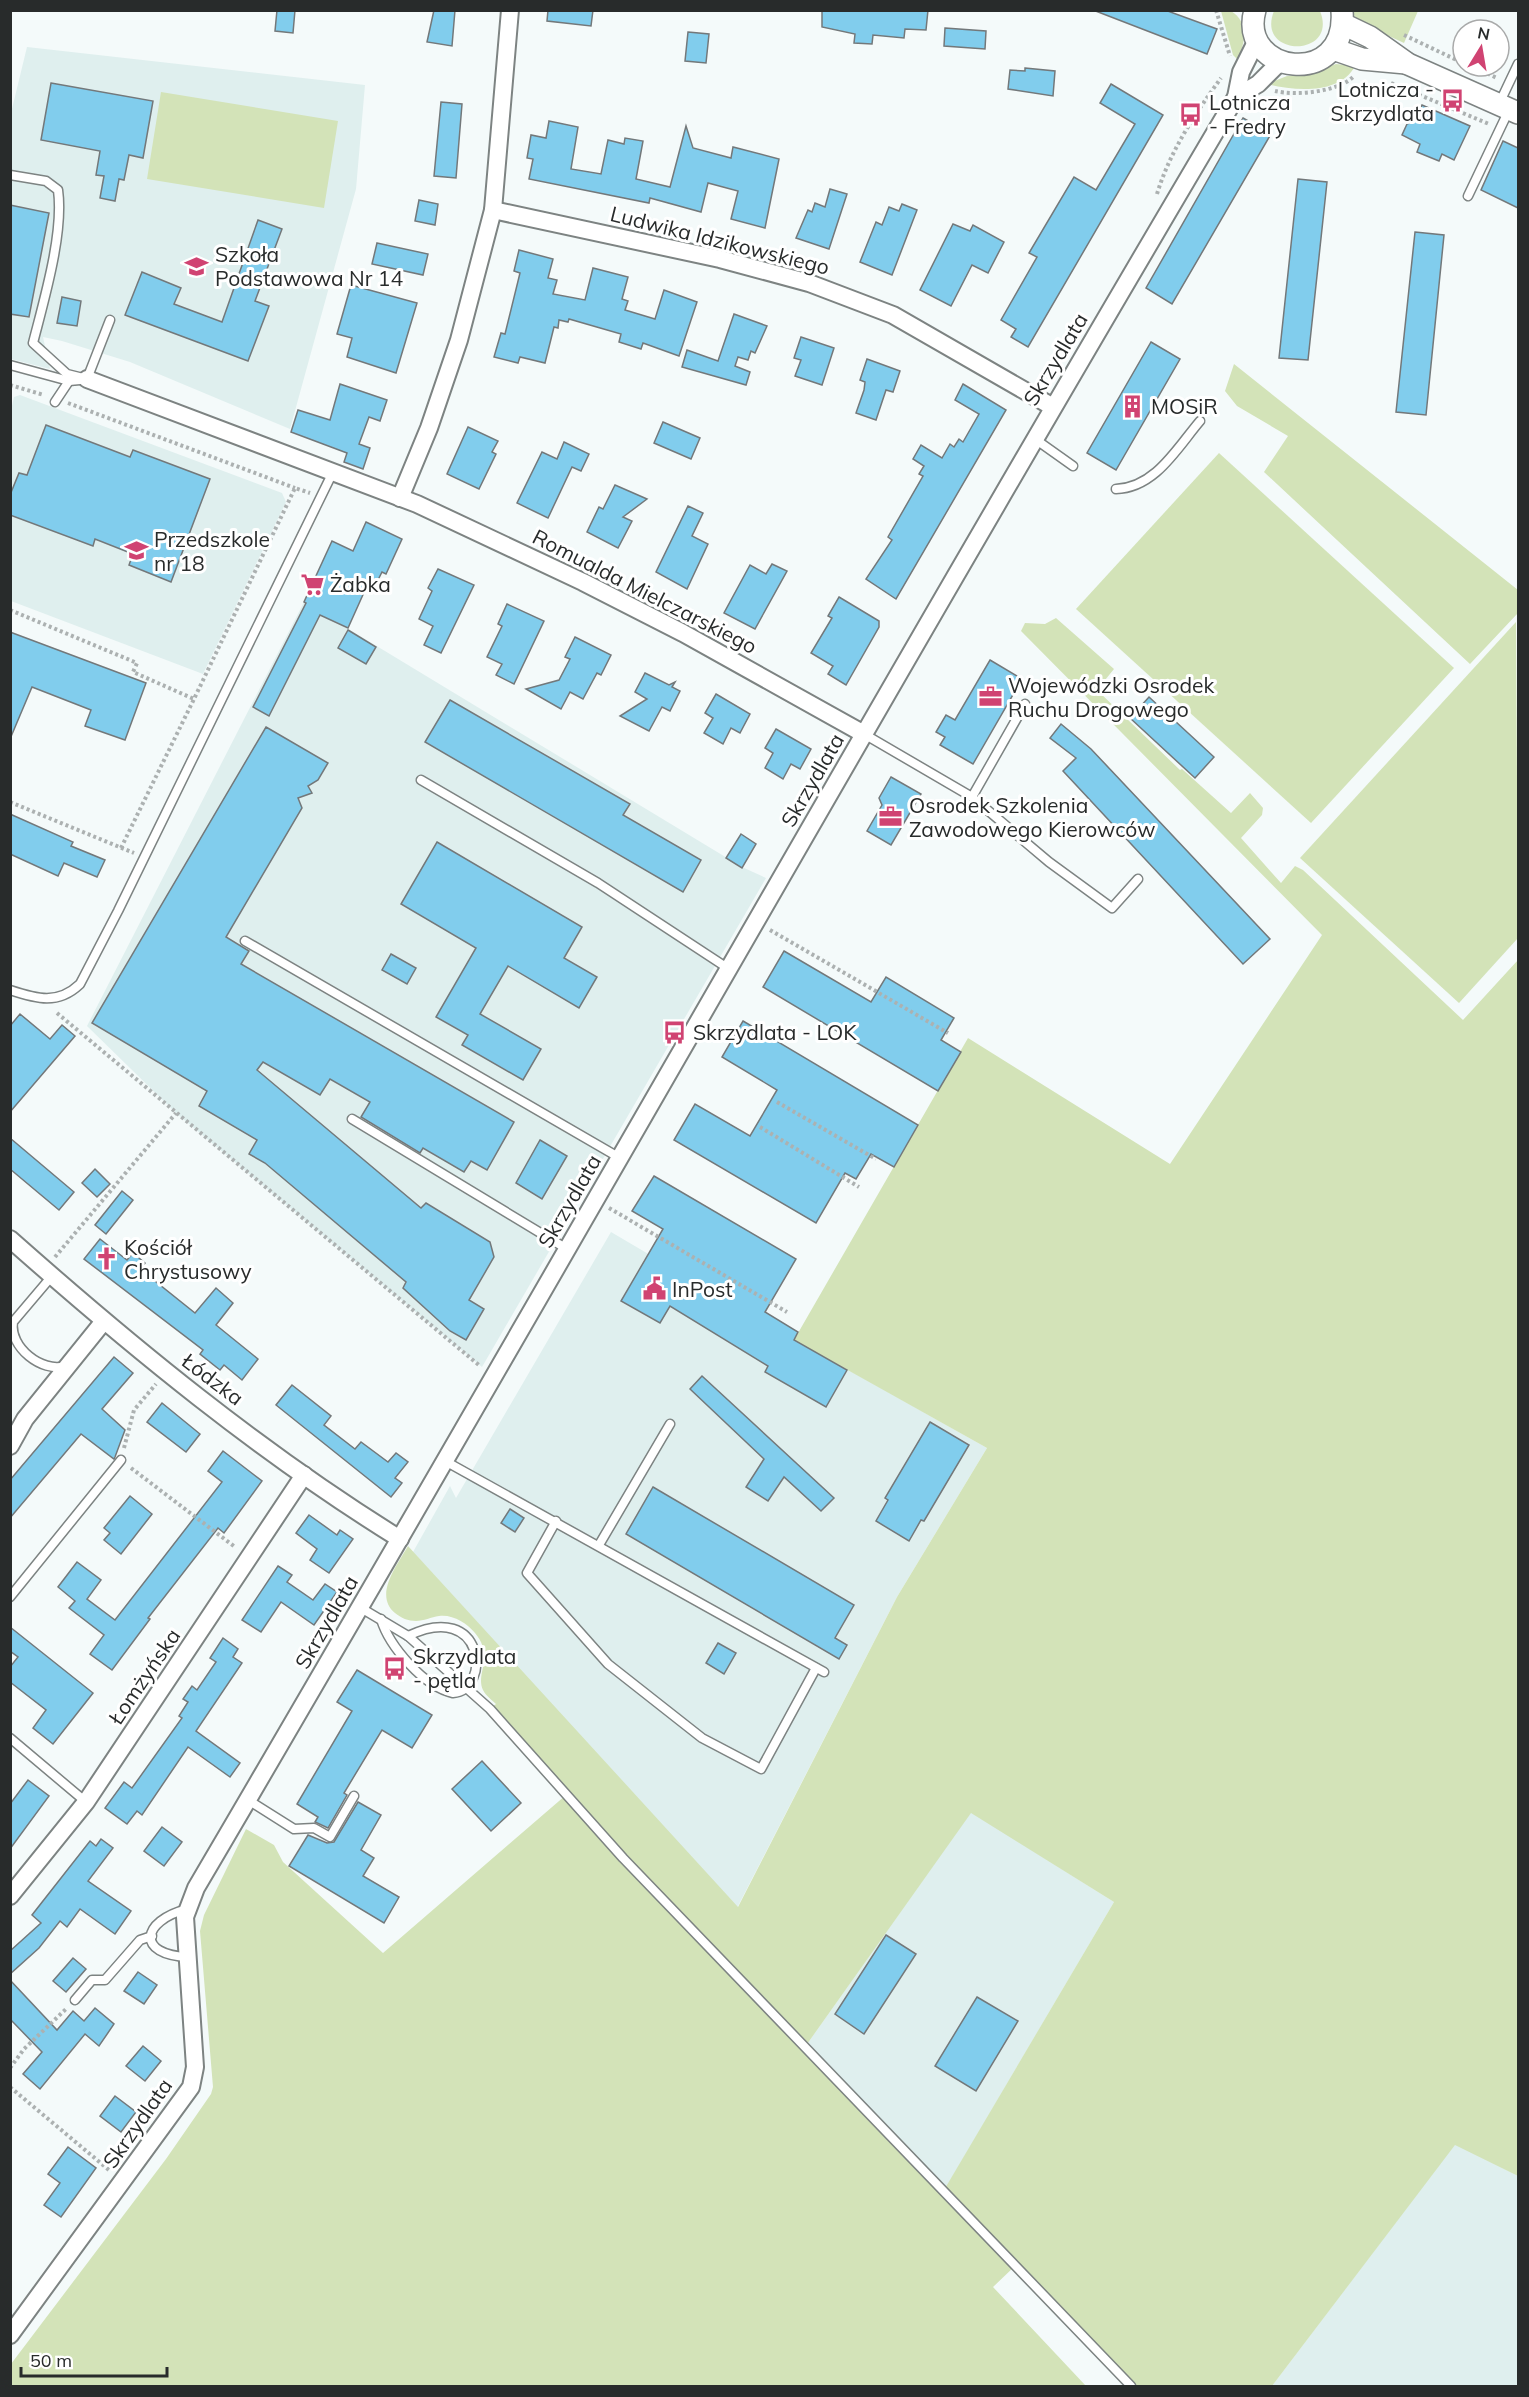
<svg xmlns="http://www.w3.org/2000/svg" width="1529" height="2397" font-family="Mulish,sans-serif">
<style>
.built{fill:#dfefee}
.green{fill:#d3e3b8;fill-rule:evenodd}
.building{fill:#81cded;stroke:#73787a;stroke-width:1.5}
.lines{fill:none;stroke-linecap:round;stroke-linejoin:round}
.service-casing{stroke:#7d8382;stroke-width:11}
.minor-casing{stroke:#7d8382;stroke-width:20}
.tertiary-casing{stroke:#7d8382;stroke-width:24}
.path{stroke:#acb1b1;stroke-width:4;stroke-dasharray:3 3;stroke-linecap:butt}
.service{stroke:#fff;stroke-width:8}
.minor{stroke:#fff;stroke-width:16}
.tertiary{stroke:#fff;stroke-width:21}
.labels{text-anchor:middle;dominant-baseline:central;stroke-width:6;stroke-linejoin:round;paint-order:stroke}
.poi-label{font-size:21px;fill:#282b2b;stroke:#fff;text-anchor:start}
.street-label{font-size:21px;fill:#282b2b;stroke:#fff}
</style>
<rect width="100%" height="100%" fill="#f4fafa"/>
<g class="built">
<path d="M27,47L365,85L356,189L290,429L130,362L62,341L43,337L50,369L11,359L10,117Z"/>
<path d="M20,395L282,493L286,502L203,674L11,601L10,414L14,397Z"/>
<path d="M304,602L742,867L766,878L482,1367L176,1113L87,1026Z"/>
<path d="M611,1232L769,1325L987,1448L897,1597L737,1908L413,1552L450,1486L456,1498Z"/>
<path d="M971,1812L1114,1902L944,2191L805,2047Z"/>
<path d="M1455,2144L1518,2176V2386H1272Z"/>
</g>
<g class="green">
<path d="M1221,11H1231C1249,22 1246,43 1237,59L1233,55Z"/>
<path d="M1274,11H1320C1339,58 1255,58 1274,11Z"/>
<path d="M1350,11H1418L1404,43L1361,23Z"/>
<path d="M1336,64L1355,66C1340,95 1294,91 1267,84L1287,76L1312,73Z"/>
<path d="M161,92L338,121L324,208L147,179Z"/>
<path d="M1234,364L1518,590V613L1470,664L1264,472L1288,436L1237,406L1225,391Z"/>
<path d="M1219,453L1454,668L1311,823L1076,609Z"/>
<path d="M1056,618L1114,669L1097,690L1180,770L1182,769L1231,813L1250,793L1263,808L1262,815L1241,838L1281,883L1295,866L1303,870L1463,1020L1518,960V2176L1455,2145L1272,2386H1131L1015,2266L993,2287L1086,2386H11V2364L166,2159L211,2094L213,2087L200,1931L204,1915L246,1829L274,1845L283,1862L383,1953L566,1795L490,1709L496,1704C492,1700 486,1696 483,1690C475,1673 495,1657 475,1633C467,1623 452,1614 439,1616C431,1617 424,1621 416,1621C408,1621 401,1618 395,1613C373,1595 398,1564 408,1546L738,1907L897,1597L987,1448L794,1340L968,1038L1170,1164L1322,935L1021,631L1025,623L1045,624ZM971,1813L1114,1902L944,2190L805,2047Z"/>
<path d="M1516,622L1518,938L1459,1003L1300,858Z"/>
</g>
<g class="building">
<path d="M277,10H295L293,33L275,31Z"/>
<path d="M434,10H455L452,46L427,42Z"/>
<path d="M548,10H593L591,26L547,21Z"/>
<path d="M822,10H928L926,30L905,29L904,38L873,35L872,44L854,43L855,34L822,27Z"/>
<path d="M1093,10H1165L1217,29L1207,54Z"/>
<path d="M945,28L986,31L985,49L944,46Z"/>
<path d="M688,32L709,34L706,63L685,61Z"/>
<path d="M1025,68L1055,71L1053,96L1008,89L1010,70L1025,71Z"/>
<path d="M51,83L153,101L143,158L129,155L124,180L119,179L115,201L100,198L104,176L96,175L100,151L41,140Z"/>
<path d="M1111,84L1163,115L1028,347L1011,337L1016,329L1001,320L1037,257L1029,253L1074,177L1096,190L1135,124L1100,103Z"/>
<path d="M441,102L462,104L456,178L434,176Z"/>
<path d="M1422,105L1470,126L1454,160L1442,154L1439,161L1417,152L1420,144L1402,135L1407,124L1415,121Z"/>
<path d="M1243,118L1271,134L1172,304L1146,288Z"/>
<path d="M549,121L578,127L571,169L601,174L608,140L624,144L625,138L643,141L636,179L670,187L686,126L693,148L731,158L733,147L779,159L765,228L731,219L738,191L708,183L701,212L650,198L649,203L529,179L533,159L527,158L531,135L546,138Z"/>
<path d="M1503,141L1518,148V208L1481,190Z"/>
<path d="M1298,179L1327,182L1308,360L1279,358Z"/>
<path d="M830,189L847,194L829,249L796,238L808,210L812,212L815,203L825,207Z"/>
<path d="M419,200L438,204L435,225L415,221Z"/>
<path d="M902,204L917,210L892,275L860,262L876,222L882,225L889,207L899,211Z"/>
<path d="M10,205L49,213L29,317L10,314Z"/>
<path d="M258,220L282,229L255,301L269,306L248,361L125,315L142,272L181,288L174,304L222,322Z"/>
<path d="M953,224L970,231L973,225L1004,242L988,273L972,265L951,306L920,290Z"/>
<path d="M1415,232L1444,235L1426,415L1396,412Z"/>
<path d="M377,243L428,254L423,275L372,264Z"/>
<path d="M519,250L553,259L548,278L557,280L553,294L585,300L593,268L628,277L622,299L628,301L625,310L655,319L664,290L697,302L679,356L643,343L641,349L619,342L621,334L569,319L568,322L559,320L558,328L554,327L545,363L520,357L518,363L494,357L501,333L505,334L520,273L514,271Z"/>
<path d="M351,285L417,303L396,373L347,357L352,338L337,334Z"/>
<path d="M62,297L81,301L77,326L57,323Z"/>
<path d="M734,314L767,326L755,353L751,351L748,360L738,357L735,366L750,372L746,385L682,367L687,350L718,361Z"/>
<path d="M801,337L834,348L822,385L795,376L801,360L794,358Z"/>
<path d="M1151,342L1180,359L1116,470L1087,453Z"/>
<path d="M867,359L900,371L893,392L886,390L876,420L856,413L864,390L865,382L860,380Z"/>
<path d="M340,384L387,400L380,421L369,417L359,444L370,448L363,469L344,462L347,453L291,432L298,410L330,420Z"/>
<path d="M963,384L1006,410L896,599L866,579L892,540L888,537L923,476L919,474L924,466L913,459L921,445L942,458L950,444L954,447L959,439L963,442L979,414L955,400Z"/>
<path d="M663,422L700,438L691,459L654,443Z"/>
<path d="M46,425L130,457L133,450L210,479L171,582L129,565L133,554L95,539L93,546L10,515V495L19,473L27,475Z"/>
<path d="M468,427L498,441L492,452L496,454L479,489L447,474Z"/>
<path d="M564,442L589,454L581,471L572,467L548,518L517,503L542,452L557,459Z"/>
<path d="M615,485L647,499L623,517L632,521L618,548L587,532L599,507L603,509Z"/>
<path d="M688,506L703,513L692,536L708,544L687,589L656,572Z"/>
<path d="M366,522L402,539L386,574L382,572L372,592L366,588L348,628L320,615L269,716L253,707L306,603L304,602L332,541L353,551Z"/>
<path d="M772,564L787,571L755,629L724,613L750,565L766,574Z"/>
<path d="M438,569L474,585L441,653L424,645L433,626L419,619L432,591L428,588Z"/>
<path d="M839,597L879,621V627L846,685L828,674L833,666L811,653L832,618L828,616Z"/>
<path d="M507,604L544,621L514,684L496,675L502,664L487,657L502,626L498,624Z"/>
<path d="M348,630L376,647L366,664L338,648Z"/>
<path d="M10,632L146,683L125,740L85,726L91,710L32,687L10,739Z"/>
<path d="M575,637L611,655L601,675L597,673L583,699L570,692L561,709L526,689L559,680L570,659L565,657Z"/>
<path d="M990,660L1022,679L973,764L940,745L945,737L936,732L946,715L955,720Z"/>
<path d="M645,673L669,685L675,682L672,687L680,691L670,711L662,707L649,731L620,716L647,699L635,692Z"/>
<path d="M716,694L750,714L740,733L731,728L723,744L704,733L713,718L705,713Z"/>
<path d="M1149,697L1214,757L1195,778L1130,718Z"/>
<path d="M450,700L630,804L623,815L701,860L683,892L425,742Z"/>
<path d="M1061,724L1091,749L1270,939L1243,964L1063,771L1076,758L1050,738Z"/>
<path d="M266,727L328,763L318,780L308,786L312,793L298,798L302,808L226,937L249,951L241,964L514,1122L487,1170L471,1161L464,1172L423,1148L420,1153L361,1117L370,1102L330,1079L320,1095L263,1062L257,1070L421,1208L426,1203L490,1242L494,1257L469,1300L484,1309L466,1340L450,1331L403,1288L406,1282L265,1163L249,1154L257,1140L199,1106L207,1091L92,1023Z"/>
<path d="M776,729L811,749L800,769L791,764L783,779L765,768L773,753L765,748Z"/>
<path d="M891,777L921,794L891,845L867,831L882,805L879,798Z"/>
<path d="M10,814L73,842L71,846L105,860L97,877L64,863L58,876L10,854Z"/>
<path d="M741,834L756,844L742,868L726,858Z"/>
<path d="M437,842L582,927L564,958L597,977L579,1008L508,966L480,1014L541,1049L523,1080L462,1045L468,1035L436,1017L476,948L401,904Z"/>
<path d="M784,951L871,1002L886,977L954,1018L941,1040L961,1052L938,1091L763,987Z"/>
<path d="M391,954L416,968L407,984L382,970Z"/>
<path d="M20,1014L50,1039L62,1025L75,1036L10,1112V1026Z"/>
<path d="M743,1021L918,1125L894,1167L871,1154L856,1179L845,1173L816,1223L674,1140L695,1104L750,1136L777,1090L722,1057Z"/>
<path d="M10,1138L74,1192L59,1210L10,1169Z"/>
<path d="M540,1140L567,1156L542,1199L516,1183Z"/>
<path d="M95,1169L110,1184L97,1197L82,1183Z"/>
<path d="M654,1176L796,1259L765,1312L798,1332L794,1340L847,1370L826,1407L765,1372L768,1366L670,1306L660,1323L621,1301L663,1229L632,1211Z"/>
<path d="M122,1191L133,1200L106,1234L95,1225Z"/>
<path d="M100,1239L127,1260L133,1253L145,1263L140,1269L195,1313L216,1288L233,1303L216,1325L258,1359L242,1380L224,1365L220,1370L200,1354L203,1350L84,1259Z"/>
<path d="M114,1357L133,1373L102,1409L125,1430L115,1457L114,1459L81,1434L10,1518V1480Z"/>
<path d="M702,1376L834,1498L821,1511L784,1477L768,1501L746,1487L764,1459L690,1389Z"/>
<path d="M292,1385L331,1416L324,1425L355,1449L361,1442L388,1462L396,1453L408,1462L395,1478L402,1483L391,1497L276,1405Z"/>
<path d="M162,1403L200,1434L186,1452L147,1422Z"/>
<path d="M930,1422L969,1445L924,1521L921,1520L909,1541L876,1521L888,1500L885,1498Z"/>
<path d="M223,1451L262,1481L224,1533L218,1528L148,1618L150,1619L112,1670L90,1654L104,1635L69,1608L75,1601L58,1587L77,1562L101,1580L87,1599L115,1620L222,1482L208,1471Z"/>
<path d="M653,1487L854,1605L835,1638L847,1645L839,1659L626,1534Z"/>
<path d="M130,1496L152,1514L121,1554L104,1540L110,1533L104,1528Z"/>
<path d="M510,1509L524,1518L515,1532L501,1523Z"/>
<path d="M309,1515L337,1535L340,1530L353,1539L329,1573L310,1560L317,1549L296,1533Z"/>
<path d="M278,1566L292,1575L287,1582L313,1600L325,1584L337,1592L314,1625L281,1602L261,1632L242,1620Z"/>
<path d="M10,1627L93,1693L53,1744L33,1728L46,1710L10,1682V1667L18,1657L10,1651Z"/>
<path d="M223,1638L238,1649L233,1657L242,1663L196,1731L240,1763L230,1777L188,1747L142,1815L137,1811L127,1824L105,1808L124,1782L132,1788L182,1718L179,1716L188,1702L183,1699L192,1686L197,1690L216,1662L210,1658Z"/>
<path d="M718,1643L736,1653L724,1674L706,1663Z"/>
<path d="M357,1670L432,1715L412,1748L382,1730L344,1793L347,1795L328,1828L315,1822L318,1817L297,1804L352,1711L337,1702Z"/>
<path d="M482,1761L521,1803L491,1831L452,1789Z"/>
<path d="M28,1780L49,1796L10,1849V1804Z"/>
<path d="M358,1802L381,1815L361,1850L374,1858L363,1876L399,1897L384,1923L289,1866L308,1835L327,1843L334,1842Z"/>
<path d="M162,1827L182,1842L164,1866L144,1851Z"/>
<path d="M101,1839L113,1848L88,1881L131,1911L115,1934L80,1909L67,1927L60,1921L39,1948L10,1974V1951L41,1923L32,1915L90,1841L96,1846Z"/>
<path d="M886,1935L916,1954L864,2034L835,2014Z"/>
<path d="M73,1958L86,1969L66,1992L53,1981Z"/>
<path d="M138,1972L157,1985L144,2004L124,1991Z"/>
<path d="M10,1980L57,2030L73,2011L84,2021L95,2008L114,2024L99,2046L85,2034L40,2089L23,2074L42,2052L10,2019Z"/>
<path d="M977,1997L1018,2021L976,2091L935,2066Z"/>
<path d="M143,2046L161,2061L145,2081L126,2066Z"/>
<path d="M115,2096L136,2112L121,2132L100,2116Z"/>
<path d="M68,2147L96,2168L61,2217L44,2205L60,2183L48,2174Z"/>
</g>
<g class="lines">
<defs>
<g id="service">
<path d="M1499,104L1518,64"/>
<path d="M10,175L46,181L58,190C64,233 44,300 33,343L67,374L87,379"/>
<path d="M1468,196L1509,110"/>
<path d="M10,365L69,381L80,380"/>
<path d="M87,379L110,320"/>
<path d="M55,402L69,381"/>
<path d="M1035,439L1073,466"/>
<path d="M1116,489C1155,488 1177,448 1200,421"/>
<path d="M864,734L972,797L1049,862L1112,908L1138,879"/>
<path d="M421,780L598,883L729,969"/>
<path d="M972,797L1025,704"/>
<path d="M245,941L620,1158"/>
<path d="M10,990C37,999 58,1005 80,984L118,911L332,474"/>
<path d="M352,1119L567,1249"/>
<path d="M52,1276L13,1322C9,1347 42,1373 65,1366"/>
<path d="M445,1461L824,1672"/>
<path d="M556,1521L527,1573L608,1664L702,1738L761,1769L816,1668"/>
<path d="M599,1545L670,1424"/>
<path d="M10,1597L121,1460"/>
<path d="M361,1608L408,1636L490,1709L623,1858L1131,2386"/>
<path d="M381,1619C389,1646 424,1687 453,1693C492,1690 485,1599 408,1636"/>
<path d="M10,1738L86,1802"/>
<path d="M248,1800L294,1829L314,1828L330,1837L354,1796"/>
<path d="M187,1909C141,1921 136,1955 188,1957"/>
<path d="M75,2000L92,1980H105L140,1940L152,1936"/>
</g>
<g id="minor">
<path d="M1236,97L1258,84L1280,62"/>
<path d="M493,210L720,259L809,283L893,315L1053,407"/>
<path d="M87,379L417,504L583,582L683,633L864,734"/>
<path d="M400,498L429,428L459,340L493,210L510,10"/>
<path d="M10,1239C133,1348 261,1453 400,1539"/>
<path d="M10,1446L25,1419L104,1321"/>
<path d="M10,1896L86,1802L304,1475"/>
<path d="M10,2335L191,2087L195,2067L185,1917L196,1888C546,1293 884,691 1236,97L1241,72L1257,40"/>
</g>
<g id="tertiary">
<path d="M1255,10C1237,74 1348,90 1342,11"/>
<path d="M1343,24L1370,37L1408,64L1518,113"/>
<path d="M1333,49L1362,59L1406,63"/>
</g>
</defs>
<use href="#service" class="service-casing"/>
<use href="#minor" class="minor-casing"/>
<use href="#tertiary" class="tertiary-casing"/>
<g class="path">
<path d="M1216,10L1230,56"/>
<path d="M1404,35L1463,63"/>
<path d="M1471,66L1497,78"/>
<path d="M1391,83L1489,124"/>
<path d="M1275,91C1296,96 1339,92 1354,76"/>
<path d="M1157,194C1170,151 1195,114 1221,78"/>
<path d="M10,385L44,395"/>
<path d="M68,403L295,488"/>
<path d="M10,610L137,663L133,672L194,699L295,488L310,493"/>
<path d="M10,802L134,853"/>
<path d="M121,848L194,699"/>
<path d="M770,930L948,1033"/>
<path d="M57,1013L480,1366"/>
<path d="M777,1102L876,1159"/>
<path d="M760,1127L859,1187"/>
<path d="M609,1208L787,1312"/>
<path d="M55,1257L176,1113"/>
<path d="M124,1448L134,1410L156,1384"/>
<path d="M131,1468L235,1547"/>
<path d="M10,2068L24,2049L66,2009"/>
<path d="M10,2087L109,2170"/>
</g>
<use href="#service" class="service"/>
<use href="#minor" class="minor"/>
<use href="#tertiary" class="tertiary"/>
</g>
<defs>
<symbol id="bus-bare" viewBox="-9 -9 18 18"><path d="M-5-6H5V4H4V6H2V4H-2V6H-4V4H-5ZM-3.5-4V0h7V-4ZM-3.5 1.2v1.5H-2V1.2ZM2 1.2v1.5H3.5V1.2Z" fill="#d04372" stroke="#fff" stroke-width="2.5" paint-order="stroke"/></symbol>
<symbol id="school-bare" viewBox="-9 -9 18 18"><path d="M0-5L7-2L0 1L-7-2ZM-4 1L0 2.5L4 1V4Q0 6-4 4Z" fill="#d04372" stroke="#fff" stroke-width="2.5" paint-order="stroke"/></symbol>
<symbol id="building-bare" viewBox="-9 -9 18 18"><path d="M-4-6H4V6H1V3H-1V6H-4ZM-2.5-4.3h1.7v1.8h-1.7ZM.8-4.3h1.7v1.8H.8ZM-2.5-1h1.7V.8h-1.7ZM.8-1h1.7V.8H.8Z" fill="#d04372" stroke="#fff" stroke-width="2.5" paint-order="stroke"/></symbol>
<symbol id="supermarket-bare" viewBox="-9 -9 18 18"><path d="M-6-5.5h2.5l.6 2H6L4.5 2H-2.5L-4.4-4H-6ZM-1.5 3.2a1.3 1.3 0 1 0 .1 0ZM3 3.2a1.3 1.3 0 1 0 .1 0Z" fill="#d04372" stroke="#fff" stroke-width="2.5" paint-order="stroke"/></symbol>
<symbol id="office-bare" viewBox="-9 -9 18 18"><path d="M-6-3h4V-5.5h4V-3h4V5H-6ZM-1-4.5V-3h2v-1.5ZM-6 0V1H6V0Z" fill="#d04372" stroke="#fff" stroke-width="2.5" paint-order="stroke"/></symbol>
<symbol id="church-bare" viewBox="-9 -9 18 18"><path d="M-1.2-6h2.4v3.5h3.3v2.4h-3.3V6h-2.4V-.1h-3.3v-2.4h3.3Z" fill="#d04372" stroke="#fff" stroke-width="2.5" paint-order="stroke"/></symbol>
<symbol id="civic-bare" viewBox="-9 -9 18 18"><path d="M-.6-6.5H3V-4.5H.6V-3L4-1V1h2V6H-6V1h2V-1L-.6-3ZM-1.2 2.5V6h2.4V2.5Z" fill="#d04372" stroke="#fff" stroke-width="2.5" paint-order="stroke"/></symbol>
</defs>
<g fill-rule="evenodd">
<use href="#bus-bare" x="1436" y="84" width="33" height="33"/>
<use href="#bus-bare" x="1174" y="98" width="33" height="33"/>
<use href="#school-bare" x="180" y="250" width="33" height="33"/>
<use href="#building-bare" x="1116" y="390" width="33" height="33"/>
<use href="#school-bare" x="120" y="534" width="33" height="33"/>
<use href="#supermarket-bare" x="296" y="568" width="33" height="33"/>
<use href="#office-bare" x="974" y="680" width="33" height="33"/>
<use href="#office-bare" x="874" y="800" width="33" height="33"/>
<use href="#bus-bare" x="658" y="1016" width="33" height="33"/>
<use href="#church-bare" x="90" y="1242" width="33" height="33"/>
<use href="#civic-bare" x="638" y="1272" width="33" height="33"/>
<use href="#bus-bare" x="378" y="1652" width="33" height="33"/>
</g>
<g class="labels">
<g class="poi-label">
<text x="1434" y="89" text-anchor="end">Lotnicza -<tspan x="1434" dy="24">Skrzydlata</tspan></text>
<text x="1209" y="102">Lotnicza<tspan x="1209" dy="24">- Fredry</tspan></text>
<text x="215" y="254">Szkoła<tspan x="215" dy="24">Podstawowa Nr 14</tspan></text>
<text x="1151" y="406">MOSiR</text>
<text x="154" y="539">Przedszkole<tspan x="154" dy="24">nr 18</tspan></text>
<text x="330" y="584">Żabka</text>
<text x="1008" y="685">Wojewódzki Osrodek<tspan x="1008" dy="24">Ruchu Drogowego</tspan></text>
<text x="909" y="805">Osrodek Szkolenia<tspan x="909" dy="24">Zawodowego Kierowców</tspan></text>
<text x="693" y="1032">Skrzydlata - LOK</text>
<text x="124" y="1247">Kościół<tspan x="124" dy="24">Chrystusowy</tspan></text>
<text x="672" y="1289">InPost</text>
<text x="413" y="1656">Skrzydlata<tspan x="413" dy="24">- pętla</tspan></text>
</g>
<g class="street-label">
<text transform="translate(720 240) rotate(14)">Ludwika Idzikowskiego</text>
<text transform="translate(1055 359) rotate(-59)">Skrzydlata</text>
<text transform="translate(645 591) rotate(27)">Romualda Mielczarskiego</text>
<text transform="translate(812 780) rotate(-60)">Skrzydlata</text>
<text transform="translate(569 1201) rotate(-60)">Skrzydlata</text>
<text transform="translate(213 1379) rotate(37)">Łódzka</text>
<text transform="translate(326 1622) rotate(-60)">Skrzydlata</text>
<text transform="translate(144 1676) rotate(-56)">Łomżyńska</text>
<text transform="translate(137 2123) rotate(-55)">Skrzydlata</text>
</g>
</g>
<rect width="1529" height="2397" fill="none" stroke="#282b2b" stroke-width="24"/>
<g transform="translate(1481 48) rotate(11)"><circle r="28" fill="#ffffff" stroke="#a9aaaa" stroke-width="1.5"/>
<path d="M0-4.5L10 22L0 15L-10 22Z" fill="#d04372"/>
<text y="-9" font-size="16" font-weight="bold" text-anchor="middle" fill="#282b2b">N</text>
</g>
<path d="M21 2367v9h146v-9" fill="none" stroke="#282b2b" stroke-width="3"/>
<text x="30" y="2367" font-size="18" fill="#282b2b" stroke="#ffffff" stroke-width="4.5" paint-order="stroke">50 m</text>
</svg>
